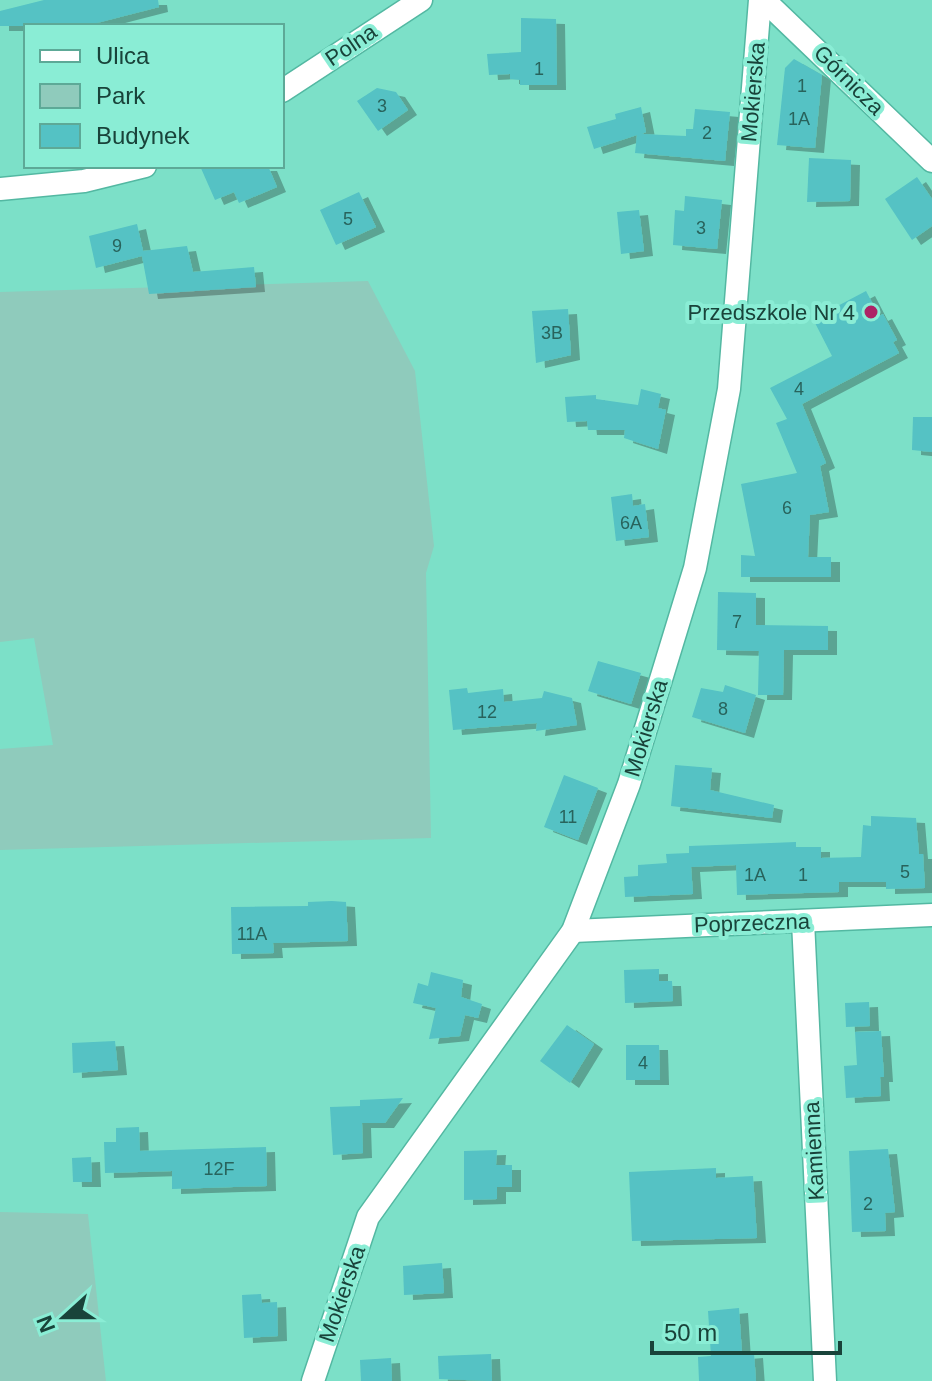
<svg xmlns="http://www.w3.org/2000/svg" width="932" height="1381" font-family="Helvetica,sans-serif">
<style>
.green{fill:#8fcbbc}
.building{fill:#54c2c4;filter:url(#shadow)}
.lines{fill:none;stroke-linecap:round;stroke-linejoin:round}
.street-casing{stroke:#53b8a2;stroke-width:25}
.street{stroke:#fff;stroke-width:22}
.poi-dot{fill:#ad2366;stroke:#8aedd5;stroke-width:3}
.labels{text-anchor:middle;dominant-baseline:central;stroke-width:8;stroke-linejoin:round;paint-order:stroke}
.number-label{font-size:18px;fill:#28635c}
.street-label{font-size:22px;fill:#19433a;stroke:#8aedd5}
.poi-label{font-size:22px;fill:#19433a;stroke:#8aedd5;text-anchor:end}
</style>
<defs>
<filter id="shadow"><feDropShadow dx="9" dy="5" stdDeviation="0" flood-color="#0004"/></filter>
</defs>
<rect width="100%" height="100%" fill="#7ce0c8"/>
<g class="green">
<path d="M368,281L415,371L434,546L426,573L431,838L0,850V749L53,745L34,638L0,642V292Z"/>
<path d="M0,1212L88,1214L106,1381H0Z"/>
</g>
<g class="building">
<path d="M44,0H158L159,7L85,26H0V11Z"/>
<path d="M521,18L556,19L557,85H520V80L510,79V74L489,75L487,54L521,52Z"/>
<path d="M794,59L822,75L815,148L777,145L785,68Z"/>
<path d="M377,88L396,92L408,110L378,131L357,101Z"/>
<path d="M641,107L646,132L642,134L686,136V129H693L695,109L730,112L725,161L635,153L637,135L594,149L587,127L616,119L615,114Z"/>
<path d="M809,158L851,160L850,201L807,202Z"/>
<path d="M200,166H268L277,187L239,203L234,192L215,200Z"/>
<path d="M917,177L932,199V226L912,240L885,199Z"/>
<path d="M359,192L376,227L336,245L320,210Z"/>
<path d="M685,196L722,200L717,249L673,245L675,210L684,211Z"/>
<path d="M639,210L644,251L621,254L617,212Z"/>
<path d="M137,224L143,251L187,246L193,272L254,267L256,287L149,294L142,256L96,268L89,236Z"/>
<path d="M866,291L879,316L883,314L897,340L893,342L899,353L802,404L826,463L820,466L829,512L810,515L808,557H831V577H741V555L755,556L741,484L797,473L776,423L787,419L770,388L832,356L813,319Z"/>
<path d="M568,309L571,355L536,363L532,311Z"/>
<path d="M641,389L661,394L658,408L666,410L658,449L624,438L625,430H588L587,421L567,422L565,397L596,395V399L638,405Z"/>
<path d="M913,417H932V452L912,450Z"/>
<path d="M632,494L633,506L645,504L649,537L616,541L611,497Z"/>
<path d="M718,592L756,593V625L828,626V650H784L783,695H758L759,651L717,650Z"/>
<path d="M598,661L641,673L631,704L588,691Z"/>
<path d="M725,685L756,695L745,733L692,717L701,688L723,692Z"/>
<path d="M467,688L468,693L503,689L504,702L542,698L544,691L572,698L577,725L536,731L537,723L453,730L449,690Z"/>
<path d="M675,765L712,768L710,790L774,805L772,818L671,806Z"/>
<path d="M564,775L598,788L578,840L544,827Z"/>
<path d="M871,816L916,818L919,854H923L925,888L886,889V882H839V892L737,895L736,865L691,867L693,894L625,897L624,877L638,876V865L667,863L666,854L689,853V846L796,842V847H821V858L861,857L863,825L871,826Z"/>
<path d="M332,901L346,902L348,941L273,943L274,953L232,954L231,907L308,906V902Z"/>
<path d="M659,969V981H672L673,1001L625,1003L624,970Z"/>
<path d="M431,972L463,980L461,997L482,1004L478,1018L465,1015L460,1036L429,1039L436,1008L413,1003L418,983L428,986Z"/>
<path d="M869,1002L870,1026L846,1027L845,1003Z"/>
<path d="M567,1025L594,1044L570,1083L540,1061Z"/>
<path d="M881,1031L884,1077H880L881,1096L846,1098L844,1066L857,1065L855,1032Z"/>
<path d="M115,1041L118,1070L73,1073L72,1043Z"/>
<path d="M626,1045H659L660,1080H626Z"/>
<path d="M403,1098L385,1123H362L363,1153L333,1155L330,1107L360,1106V1100Z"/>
<path d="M139,1127L140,1151L266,1147L267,1186L172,1189V1171L105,1173L104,1142H116V1128Z"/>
<path d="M888,1149L895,1212L885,1213L886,1231L852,1232L849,1151Z"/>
<path d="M497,1150L496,1165H512V1187H497V1199L464,1200V1151Z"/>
<path d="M91,1157L92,1182H73L72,1158Z"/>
<path d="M716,1168V1178L753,1176L757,1238L632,1241L629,1172Z"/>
<path d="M442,1263L444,1293L404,1295L403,1266Z"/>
<path d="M261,1294L262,1303L277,1302L278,1336L244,1338L242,1295Z"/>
<path d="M739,1308L742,1354L754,1353L756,1381H699L698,1357L711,1356L708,1311Z"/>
<path d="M491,1354L492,1381L439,1379L438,1356Z"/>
<path d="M391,1358L392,1381H361L360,1360Z"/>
</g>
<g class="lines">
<defs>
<g id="street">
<path d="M764,0L932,161"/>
<path d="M282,91L421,0"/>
<path d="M0,189L84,181L145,166"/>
<path d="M803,921L825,1381"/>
<path d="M573,931L932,915"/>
<path d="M313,1381L368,1217L573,931L629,784L695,568L729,389L760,0"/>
</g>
</defs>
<use href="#street" class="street-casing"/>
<use href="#street" class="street"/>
</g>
<circle class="poi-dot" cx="871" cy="312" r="8"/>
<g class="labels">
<g class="number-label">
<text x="539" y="69">1</text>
<text x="802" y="86">1</text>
<text x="382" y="106">3</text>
<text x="799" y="119">1A</text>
<text x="707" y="133">2</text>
<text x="348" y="219">5</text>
<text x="701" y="228">3</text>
<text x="117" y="246">9</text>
<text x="552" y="333">3B</text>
<text x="799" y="389">4</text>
<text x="787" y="508">6</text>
<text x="631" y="523">6A</text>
<text x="737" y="622">7</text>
<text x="723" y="709">8</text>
<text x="487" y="712">12</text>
<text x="568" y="817">11</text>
<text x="905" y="872">5</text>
<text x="755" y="875">1A</text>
<text x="803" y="875">1</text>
<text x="252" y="934">11A</text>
<text x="643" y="1063">4</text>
<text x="219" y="1169">12F</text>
<text x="868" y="1204">2</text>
</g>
<g class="street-label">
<text transform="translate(351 45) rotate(-34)">Polna</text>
<text transform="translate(849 80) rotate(45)">Górnicza</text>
<text transform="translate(753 92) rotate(-85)">Mokierska</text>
<text transform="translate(646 728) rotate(-73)">Mokierska</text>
<text transform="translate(752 923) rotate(-2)">Poprzeczna</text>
<text transform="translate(814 1151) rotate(-93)">Kamienna</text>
<text transform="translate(342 1294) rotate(-71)">Mokierska</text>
</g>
<g class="poi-label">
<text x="855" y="312">Przedszkole Nr 4</text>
</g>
</g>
<rect x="24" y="24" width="260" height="144" fill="#8aedd5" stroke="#5da997" stroke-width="2"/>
<rect x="40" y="50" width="40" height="12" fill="#ffffff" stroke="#5da997" stroke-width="2"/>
<text x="96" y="64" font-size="24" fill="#19433a">Ulica</text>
<rect x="40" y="84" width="40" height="24" fill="#8fcbbc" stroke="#5da997" stroke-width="2"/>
<text x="96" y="104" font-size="24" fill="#19433a">Park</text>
<rect x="40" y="124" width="40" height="24" fill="#54c2c4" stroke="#5da997" stroke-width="2"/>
<text x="96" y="144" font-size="24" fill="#19433a">Budynek</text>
<g transform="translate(64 1317) rotate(249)" stroke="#8aedd5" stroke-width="6" paint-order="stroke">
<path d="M0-6L14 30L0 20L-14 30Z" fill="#19433a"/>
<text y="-12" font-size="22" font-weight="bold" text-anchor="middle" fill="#19433a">N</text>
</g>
<path d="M652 1341v12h188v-12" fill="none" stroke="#19433a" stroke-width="4"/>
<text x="664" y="1341" font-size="24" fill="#19433a" stroke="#8aedd5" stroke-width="6" paint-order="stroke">50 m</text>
</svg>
